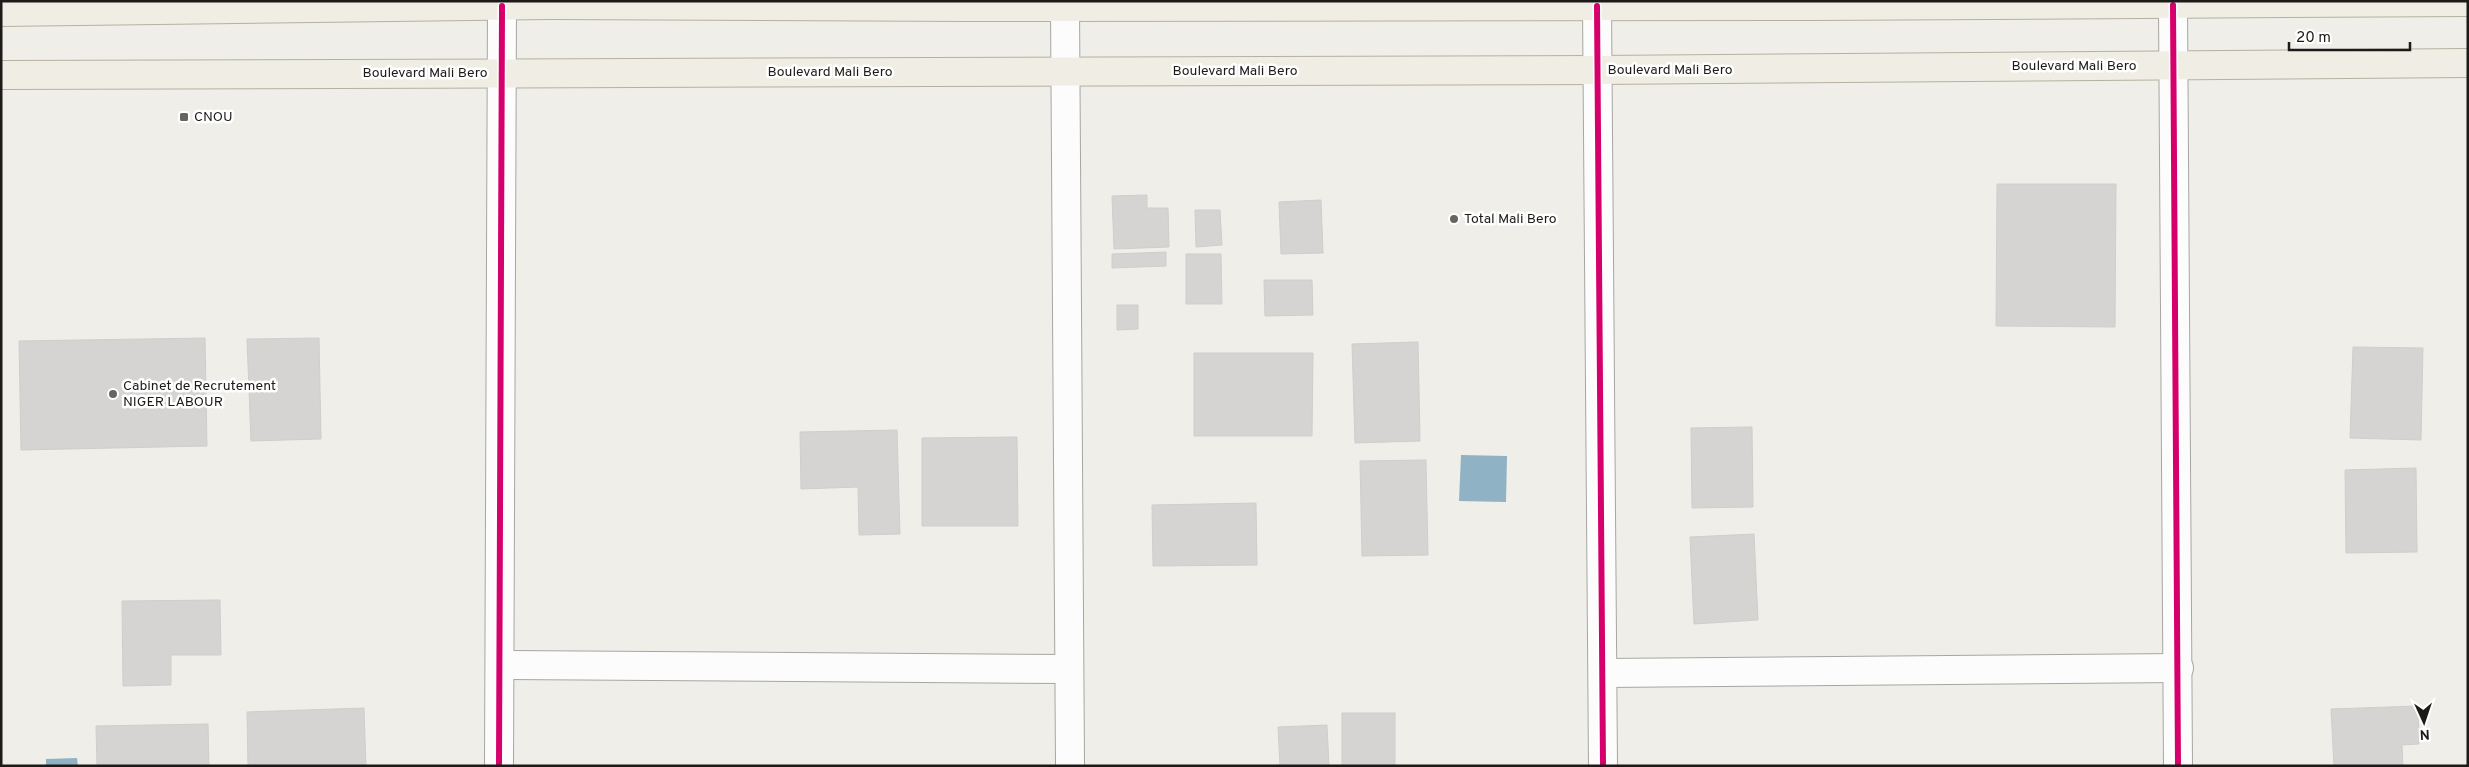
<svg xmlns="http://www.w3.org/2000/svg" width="2469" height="767" font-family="Overpass,sans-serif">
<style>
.water{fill:#8fb2c5}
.building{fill:#d5d4d3;stroke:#cfcecc}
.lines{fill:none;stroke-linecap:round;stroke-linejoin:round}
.minor-casing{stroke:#a7a6a3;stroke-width:30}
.major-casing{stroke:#b5b1a0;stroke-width:30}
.minor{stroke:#fdfcfc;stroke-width:28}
.major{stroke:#f0ede4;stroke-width:28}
.cycleway-casing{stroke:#fff;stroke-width:9}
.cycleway{stroke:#d6006c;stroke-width:6}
.poi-dot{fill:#666561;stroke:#fff;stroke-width:2}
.labels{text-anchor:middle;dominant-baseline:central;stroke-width:5;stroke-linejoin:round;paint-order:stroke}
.street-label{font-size:14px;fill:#1c1b18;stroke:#fff}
.poi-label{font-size:14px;fill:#1c1b18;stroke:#fff;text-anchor:start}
</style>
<rect width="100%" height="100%" fill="#efeee9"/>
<g class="water">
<path d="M1461,455L1507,456L1506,502L1459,501Z"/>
<path d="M77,758L78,766H46V759Z"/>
</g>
<g class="building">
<path d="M1997,184H2116L2115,327L1996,326Z"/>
<path d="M1147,195V208H1168L1169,247L1114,249L1112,196Z"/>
<path d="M1321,200L1323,253L1281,254L1279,202Z"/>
<path d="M1195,210H1220L1222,245L1196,247Z"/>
<path d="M1166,252V266L1112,268V254Z"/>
<path d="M1186,254H1221L1222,304H1186Z"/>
<path d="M1264,280H1312L1313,315L1265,316Z"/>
<path d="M1117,305H1138V329L1117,330Z"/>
<path d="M205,338L207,446L21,450L19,341Z"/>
<path d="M319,338L321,439L251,441L247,339Z"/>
<path d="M1418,342L1420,441L1355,443L1352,344Z"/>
<path d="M2353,347L2423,348L2421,440L2350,438Z"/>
<path d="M1194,353H1313L1312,436H1194Z"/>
<path d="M1752,427L1753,507L1692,508L1691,428Z"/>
<path d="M897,430L900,534L859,535L858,487L801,489L800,432Z"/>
<path d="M1017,437L1018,526H922V438Z"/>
<path d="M1426,460L1428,555L1362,556L1360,461Z"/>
<path d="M2416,468L2417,552L2346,553L2345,470Z"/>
<path d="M1256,503L1257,565L1153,566L1152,505Z"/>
<path d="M1754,534L1758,620L1694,624L1690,537Z"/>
<path d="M220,600L221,655H171V685L123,686L122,601Z"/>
<path d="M2418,706L2419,744L2402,745L2403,766H2334L2331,709Z"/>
<path d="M364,708L366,766H248L247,712Z"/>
<rect x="1342" y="713" width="53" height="53"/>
<path d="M208,724L209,766H97L96,726Z"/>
<path d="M1327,725L1329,766H1266L1280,765L1278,727Z"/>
</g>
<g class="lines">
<defs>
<g id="minor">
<path d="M2173,5L2178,766"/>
<path d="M1597,6L1603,766"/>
<path d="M1065,7L1070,766"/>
<path d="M500,665L1069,669"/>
<path d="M1603,673L2179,668"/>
<path d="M499,766L502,6"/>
</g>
<g id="major">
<path d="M1,12L551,5L966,7L1815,6L2468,2"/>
<path d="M1,75L1598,70L2468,63"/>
</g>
</defs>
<use href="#minor" class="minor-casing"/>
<use href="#major" class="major-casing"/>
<use href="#minor" class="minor"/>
<use href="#major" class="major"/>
<defs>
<g id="cycleway">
<path d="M2173,5L2178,766"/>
<path d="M1597,6L1603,766"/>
<path d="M499,766L502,6"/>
</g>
</defs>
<use href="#cycleway" class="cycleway-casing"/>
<use href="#cycleway" class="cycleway"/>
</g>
<g class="poi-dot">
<rect x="179" y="112" width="10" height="10" rx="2.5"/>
<circle cx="1454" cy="219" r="5"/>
<circle cx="113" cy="394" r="5"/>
</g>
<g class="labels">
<g class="street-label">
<text x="2074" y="66">Boulevard Mali Bero</text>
<text x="1670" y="70">Boulevard Mali Bero</text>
<text x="1235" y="71">Boulevard Mali Bero</text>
<text x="830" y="72">Boulevard Mali Bero</text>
<text x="425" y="73">Boulevard Mali Bero</text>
</g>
<g class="poi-label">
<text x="194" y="117">CNOU</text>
<text x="1464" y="219">Total Mali Bero</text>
<text x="123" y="386">Cabinet de Recrutement<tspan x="123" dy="16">NIGER LABOUR</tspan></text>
</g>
</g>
<rect width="2469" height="767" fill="none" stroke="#1c1b18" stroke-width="5"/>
<g transform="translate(2424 722) rotate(177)" stroke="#ffffff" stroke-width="4" paint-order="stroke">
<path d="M0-4L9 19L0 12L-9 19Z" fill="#1c1b18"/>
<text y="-8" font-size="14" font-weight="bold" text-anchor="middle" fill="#1c1b18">N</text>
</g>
<path d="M2289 42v8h121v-8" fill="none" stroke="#1c1b18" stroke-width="2.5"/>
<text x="2296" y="42" font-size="15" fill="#1c1b18" stroke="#ffffff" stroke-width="4" paint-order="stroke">20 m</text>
</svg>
